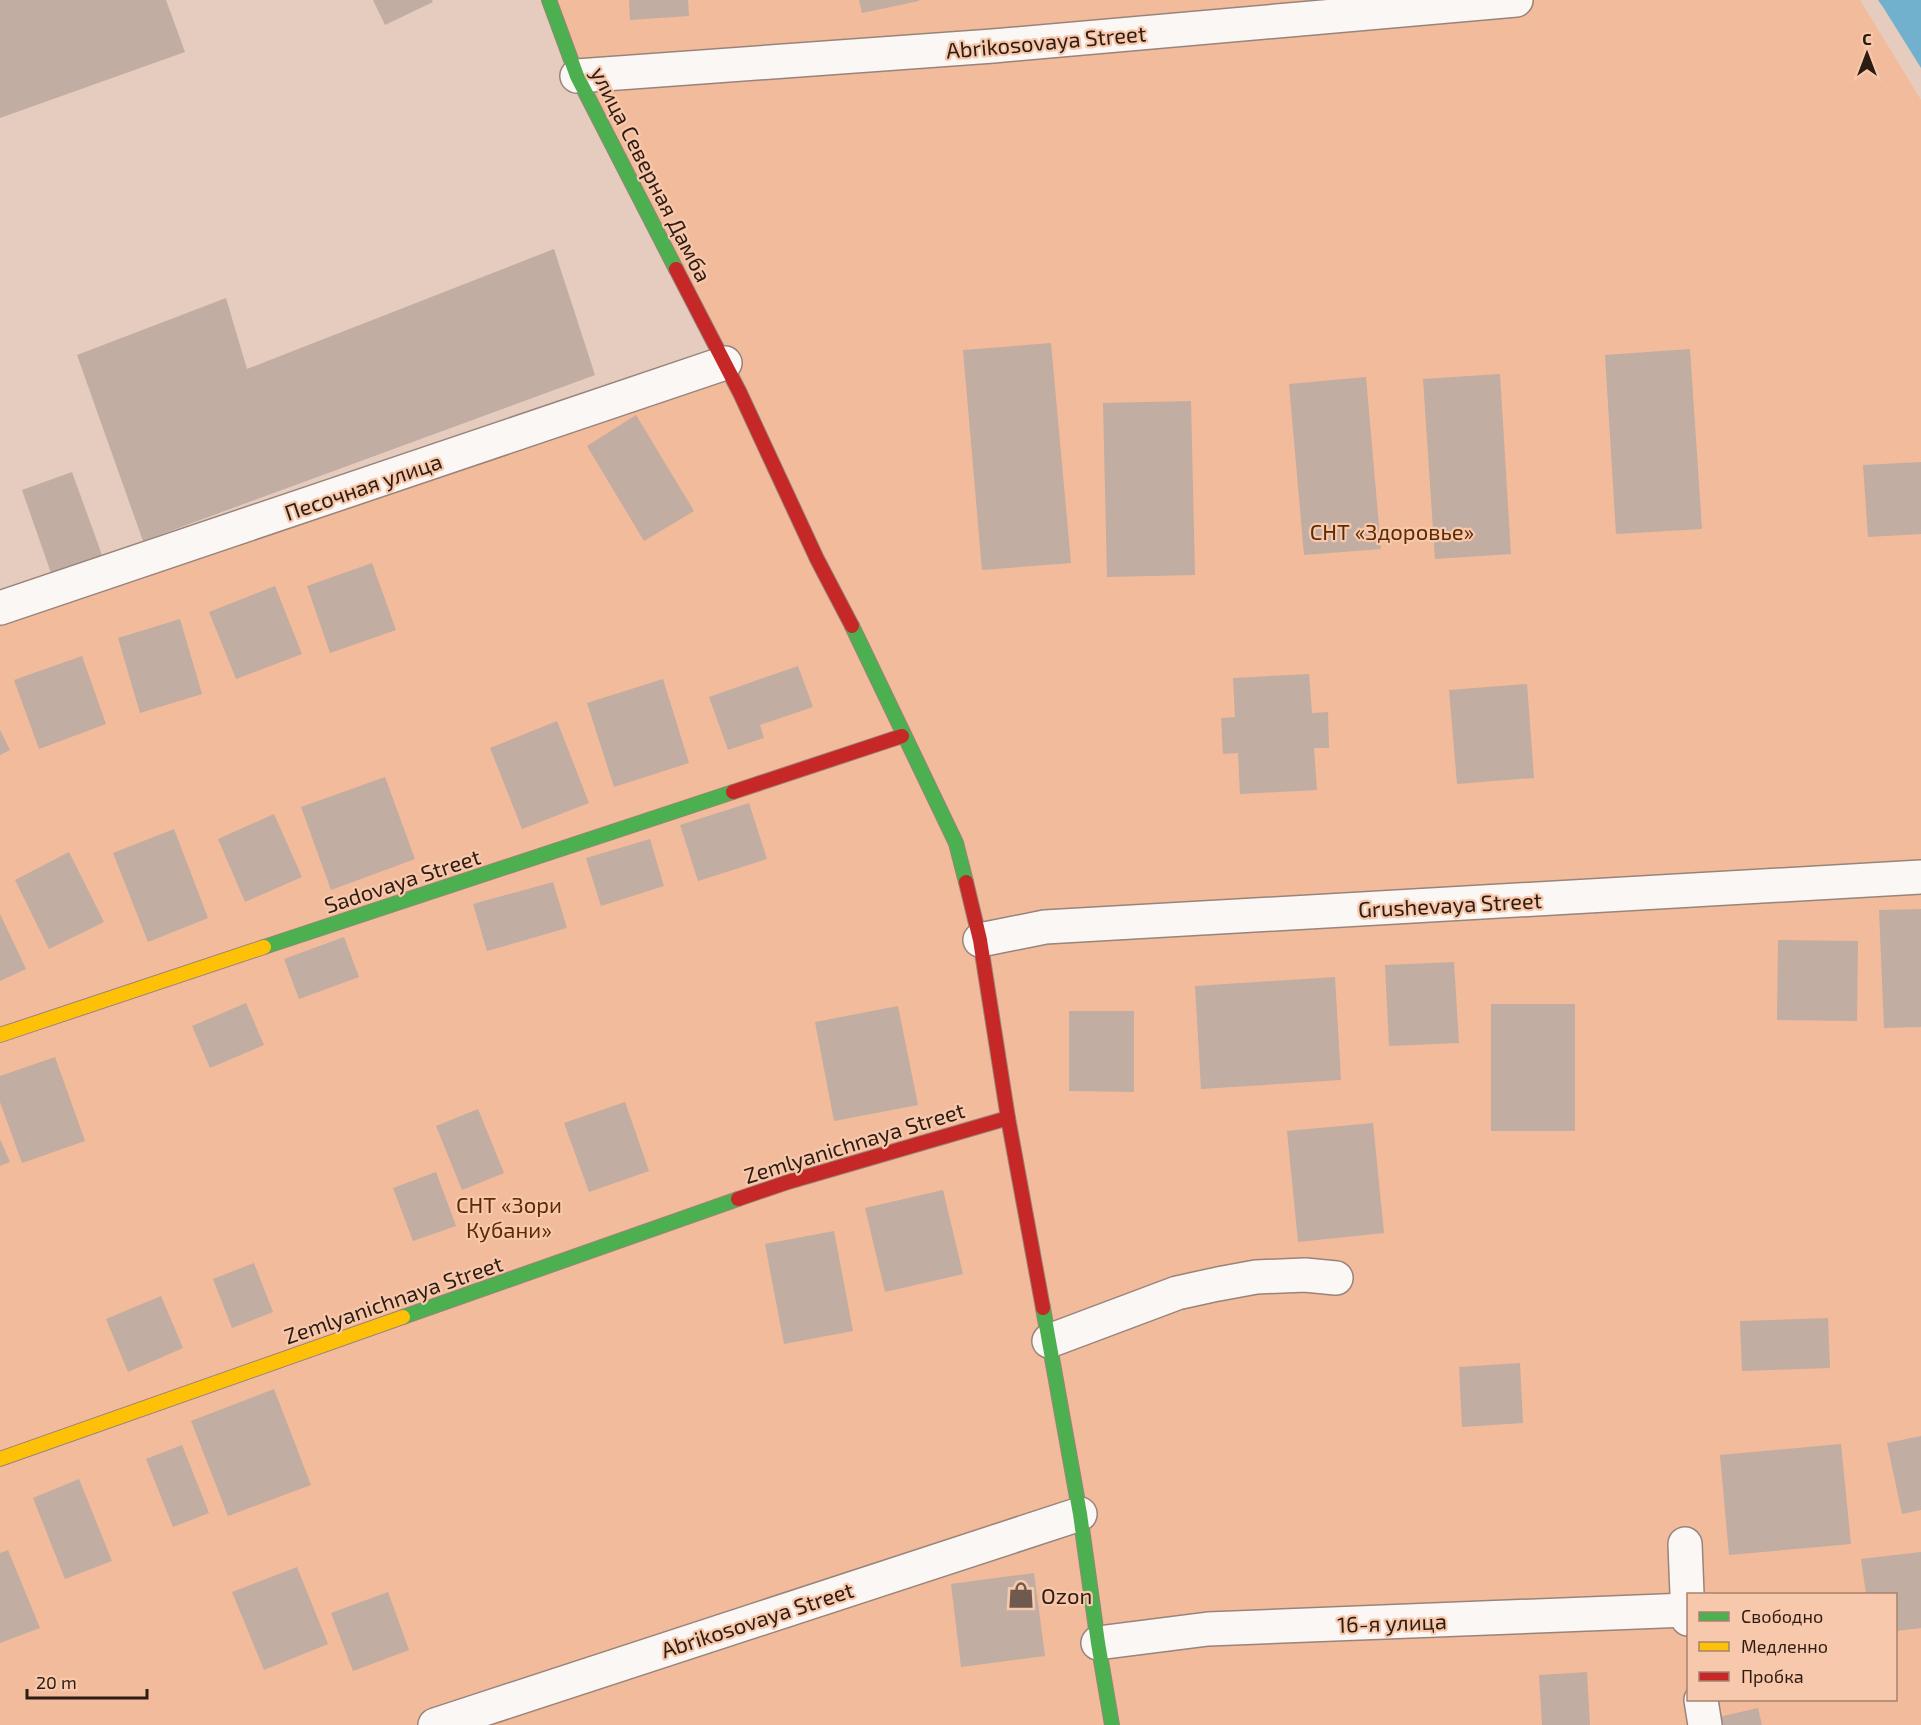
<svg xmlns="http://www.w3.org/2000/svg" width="1921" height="1725" font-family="'Exo 2',sans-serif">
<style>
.green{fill:#f2bb9b;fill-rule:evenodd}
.water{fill:#72b1ce}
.building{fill:#c1ada1}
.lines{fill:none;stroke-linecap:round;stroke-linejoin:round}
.street-casing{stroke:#98847a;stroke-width:36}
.fast-casing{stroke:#98847a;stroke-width:16}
.slow-casing{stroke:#98847a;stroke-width:16}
.jam-casing{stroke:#98847a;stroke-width:16}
.street{stroke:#fbf7f5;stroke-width:33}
.fast{stroke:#4caf50;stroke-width:14}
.slow{stroke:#ffc107;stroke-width:14}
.jam{stroke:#c62828;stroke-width:14}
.labels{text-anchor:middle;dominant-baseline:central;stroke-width:4.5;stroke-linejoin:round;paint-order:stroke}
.street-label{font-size:22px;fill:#2d1c11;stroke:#f8c8ac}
.park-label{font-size:22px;fill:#5c2a03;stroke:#f8c8ac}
.poi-label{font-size:22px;fill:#2d1c11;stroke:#f8c8ac;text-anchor:start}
</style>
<rect width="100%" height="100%" fill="#e6ccbe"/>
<path class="green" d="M549,0H1860L1921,100V1725H0V614L725,363ZM1688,1594H1896V1700H1688Z"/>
<path class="water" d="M1878,0H1921V68L1883,7Z"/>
<g class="building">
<path d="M0,0H166L185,52L0,118Z"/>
<path d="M373,0H432L433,2L385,25Z"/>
<path d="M629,0H688L689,16L630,20Z"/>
<path d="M859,0H919V1L862,13Z"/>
<path d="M554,249L595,375L143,541L77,355L226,298L247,369Z"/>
<path d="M1051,343L1071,563L982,570L963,350Z"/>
<path d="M1690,349L1702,529L1616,534L1605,355Z"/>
<path d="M1500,374L1511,554L1435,559L1423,379Z"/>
<path d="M1366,377L1381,549L1304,555L1289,384Z"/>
<path d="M1191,401L1195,575L1107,577L1103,403Z"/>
<path d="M636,415L694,511L644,541L587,446Z"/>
<path d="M1921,462V534L1868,537L1863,465Z"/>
<path d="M72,472L102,555L51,573L22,490Z"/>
<path d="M372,563L396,630L330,653L307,586Z"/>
<path d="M275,586L302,654L236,679L209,612Z"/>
<path d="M180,619L202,694L140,713L118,638Z"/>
<path d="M82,656L106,724L39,749L14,680Z"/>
<path d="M798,666L813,707L760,725L764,738L728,750L709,697Z"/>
<path d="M1309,674L1312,713L1328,712L1329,748H1314L1317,790L1240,794L1238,753L1223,754L1221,718L1235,717L1233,678Z"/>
<path d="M663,679L689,763L614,787L587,703Z"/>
<path d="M1527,684L1534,778L1457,784L1449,690Z"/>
<path d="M557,721L589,803L522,829L490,748Z"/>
<path d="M0,730L10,750L0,755Z"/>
<path d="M385,777L415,859L331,890L301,807Z"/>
<path d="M749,803L767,859L698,881L680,825Z"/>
<path d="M274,814L302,877L245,902L218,839Z"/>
<path d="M174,829L208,918L148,942L113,853Z"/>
<path d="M650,839L664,886L601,906L586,858Z"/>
<path d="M69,852L104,922L49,949L15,880Z"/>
<path d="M553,882L567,928L487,951L473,904Z"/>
<path d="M1921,909V1027L1884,1028L1879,910Z"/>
<path d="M0,914L26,969L0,981Z"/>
<path d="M344,937L359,977L299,999L284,959Z"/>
<path d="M1778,940L1858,941L1857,1021L1777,1020Z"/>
<path d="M1454,962L1459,1043L1389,1046L1385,965Z"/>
<path d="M1335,977L1341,1080L1201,1089L1195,986Z"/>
<path d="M246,1003L264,1045L210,1068L192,1026Z"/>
<rect x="1491" y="1004" width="84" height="127"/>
<path d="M898,1006L918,1105L834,1121L815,1022Z"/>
<path d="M1069,1011H1134V1092L1069,1091Z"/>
<path d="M55,1057L85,1141L22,1163L0,1102V1076Z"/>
<path d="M625,1102L649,1171L589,1192L564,1123Z"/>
<path d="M478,1109L504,1173L462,1190L436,1126Z"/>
<path d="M1373,1123L1384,1233L1298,1242L1287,1131Z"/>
<path d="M0,1139L10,1162L0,1166Z"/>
<path d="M436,1172L456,1226L413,1241L393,1188Z"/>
<path d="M943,1190L963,1274L885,1292L865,1208Z"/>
<path d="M834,1231L853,1331L784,1344L765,1244Z"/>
<path d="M254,1263L273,1312L232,1328L213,1279Z"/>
<path d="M161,1296L183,1348L128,1372L106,1319Z"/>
<path d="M1828,1318L1830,1368L1742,1371L1740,1321Z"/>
<path d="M1520,1363L1523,1423L1462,1427L1459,1367Z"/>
<path d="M274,1389L311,1485L228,1516L191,1421Z"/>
<path d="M1921,1436V1510L1902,1514L1887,1443Z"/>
<path d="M1841,1444L1851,1544L1729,1555L1720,1455Z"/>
<path d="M182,1445L209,1513L173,1527L146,1459Z"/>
<path d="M79,1479L112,1561L65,1579L33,1498Z"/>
<path d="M8,1550L40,1628L0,1643V1553Z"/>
<path d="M1921,1552V1628L1896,1631V1594H1866L1861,1559Z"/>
<path d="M297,1567L328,1644L264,1670L232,1592Z"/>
<path d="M1034,1573L1045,1656L961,1667L951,1584Z"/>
<path d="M388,1592L409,1650L353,1671L331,1613Z"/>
<path d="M1587,1672L1590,1725H1542L1539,1675Z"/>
<path d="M1758,1708L1762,1725H1721L1719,1717Z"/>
</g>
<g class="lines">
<defs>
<g id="street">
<path d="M577,76L993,46L1516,0"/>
<path d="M0,608L725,363"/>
<path d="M980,940L1045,927L1921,877"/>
<path d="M1049,1341L1177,1293L1218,1284L1256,1277L1305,1275L1336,1278"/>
<path d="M1685,1544L1688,1619"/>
<path d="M1098,1643L1208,1629L1687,1610"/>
<path d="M1701,1700L1705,1725"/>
<path d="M435,1725L1080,1514"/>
</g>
<g id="fast">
<path d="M549,0L577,76L676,269"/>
<path d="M852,626L956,843L966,882"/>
<path d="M264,947L733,792"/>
<path d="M1043,1308L1080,1514L1098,1643L1112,1725"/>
<path d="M403,1317L738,1199"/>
</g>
<g id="slow">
<path d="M0,1035L264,947"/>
<path d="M0,1459L403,1317"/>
</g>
<g id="jam">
<path d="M676,269L740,393L817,559L852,626"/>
<path d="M733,792L902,736"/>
<path d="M966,882L980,940L1008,1118L1043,1308"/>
<path d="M738,1199L788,1182L1008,1118"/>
</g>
</defs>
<use href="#street" class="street-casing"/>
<use href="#fast" class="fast-casing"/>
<use href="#slow" class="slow-casing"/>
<use href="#jam" class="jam-casing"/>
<use href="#street" class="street"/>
<use href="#fast" class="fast"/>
<use href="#slow" class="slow"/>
<use href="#jam" class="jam"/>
</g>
<defs>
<symbol id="shop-bare" viewBox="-9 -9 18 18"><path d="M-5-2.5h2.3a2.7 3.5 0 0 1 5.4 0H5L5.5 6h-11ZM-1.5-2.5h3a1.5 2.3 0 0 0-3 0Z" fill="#6e5a4e" stroke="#f8c8ac" stroke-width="2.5" paint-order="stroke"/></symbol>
</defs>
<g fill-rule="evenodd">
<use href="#shop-bare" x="1002" y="1576" width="38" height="38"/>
</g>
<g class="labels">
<g class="street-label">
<text transform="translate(1046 41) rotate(-5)">Abrikosovaya Street</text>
<text transform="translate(652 174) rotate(63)">улица Северная Дамба</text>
<text transform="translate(363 486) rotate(-19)">Песочная улица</text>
<text transform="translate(402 880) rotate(-18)">Sadovaya Street</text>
<text transform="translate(1450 904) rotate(-3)">Grushevaya Street</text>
<text transform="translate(854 1142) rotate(-17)">Zemlyanichnaya Street</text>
<text transform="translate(393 1299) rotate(-19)">Zemlyanichnaya Street</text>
<text transform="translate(757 1619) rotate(-18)">Abrikosovaya Street</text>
<text transform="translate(1392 1622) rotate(-2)">16-я улица</text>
</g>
<g class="park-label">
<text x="1392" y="531">СНТ «Здоровье»</text>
<text x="509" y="1204">СНТ «Зори<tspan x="509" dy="25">Кубани»</tspan></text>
</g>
<g class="poi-label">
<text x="1041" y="1595">Ozon</text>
</g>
</g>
<rect x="1687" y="1593" width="210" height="108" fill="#f8c8ac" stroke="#a7836e" stroke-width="1.5"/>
<rect x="1699" y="1612" width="30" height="9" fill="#4caf50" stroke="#a7836e" stroke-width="1.5"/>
<text x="1741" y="1623" font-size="18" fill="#2d1c11">Свободно</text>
<rect x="1699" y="1642" width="30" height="9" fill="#ffc107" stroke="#a7836e" stroke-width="1.5"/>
<text x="1741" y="1653" font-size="18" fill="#2d1c11">Медленно</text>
<rect x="1699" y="1672" width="30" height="9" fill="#c62828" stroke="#a7836e" stroke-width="1.5"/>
<text x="1741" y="1683" font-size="18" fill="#2d1c11">Пробка</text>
<g transform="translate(1867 54)" stroke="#f8c8ac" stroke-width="4.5" paint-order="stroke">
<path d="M0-4.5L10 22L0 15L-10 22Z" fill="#2d1c11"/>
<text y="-9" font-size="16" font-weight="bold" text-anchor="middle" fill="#2d1c11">С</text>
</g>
<path d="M27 1689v9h120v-9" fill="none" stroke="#2d1c11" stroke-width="3"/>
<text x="36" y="1689" font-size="18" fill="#2d1c11" stroke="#f8c8ac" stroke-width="4.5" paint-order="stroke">20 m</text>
</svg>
